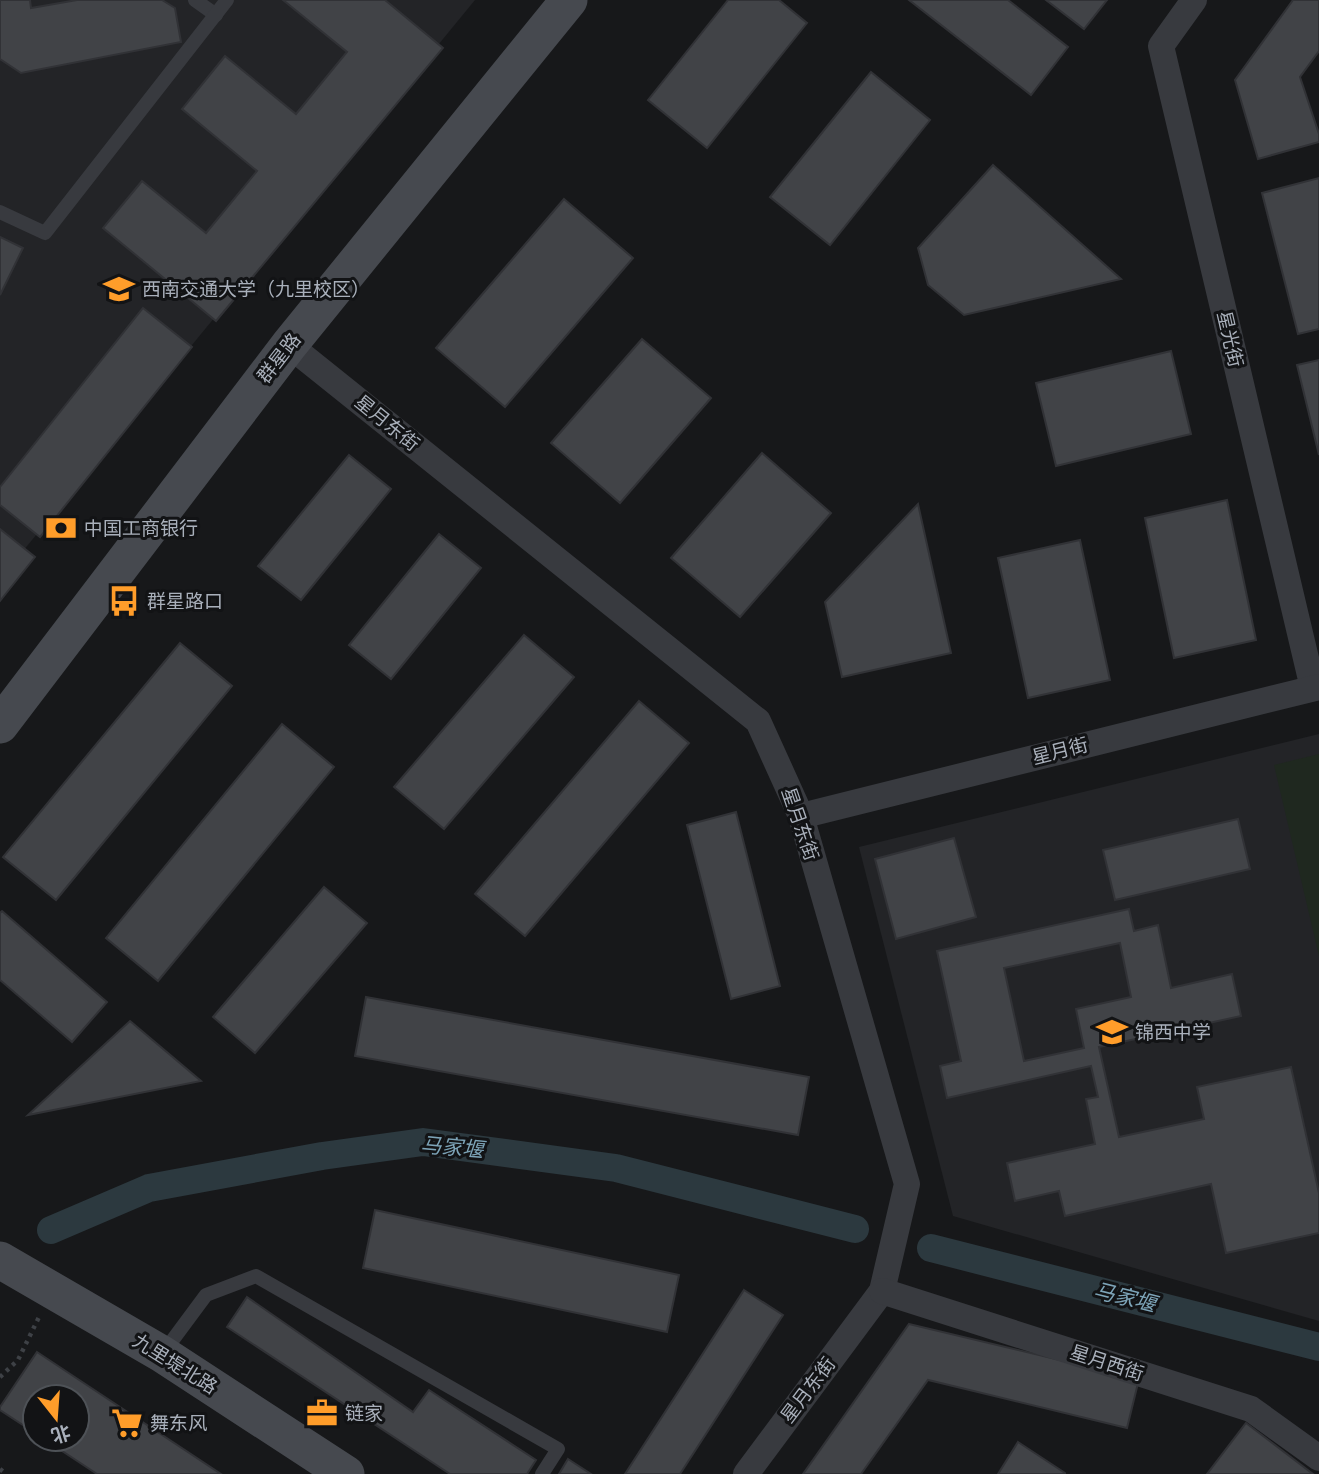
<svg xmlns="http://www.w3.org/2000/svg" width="1319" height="1474" font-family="'Work Sans','Noto Sans SC',sans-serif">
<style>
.built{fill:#232427}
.green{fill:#1f281f}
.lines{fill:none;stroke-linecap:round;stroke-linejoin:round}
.canal{stroke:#2c393f;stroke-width:28}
.building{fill:#414347;stroke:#313236;stroke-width:2;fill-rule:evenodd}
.path{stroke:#3e4146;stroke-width:4.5;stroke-dasharray:3.5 5;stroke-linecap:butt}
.lane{stroke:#383a3f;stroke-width:14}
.street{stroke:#383a3f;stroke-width:26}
.secondary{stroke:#46494f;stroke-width:37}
.labels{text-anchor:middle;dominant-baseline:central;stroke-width:6;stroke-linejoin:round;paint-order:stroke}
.poi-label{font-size:19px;fill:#a9b0bb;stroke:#121315;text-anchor:start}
.street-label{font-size:19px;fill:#a9b0bb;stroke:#121315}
.water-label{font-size:21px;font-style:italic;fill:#7da4b8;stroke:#121315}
</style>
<rect width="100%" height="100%" fill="#17181a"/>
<g class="built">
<path d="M0,0H475L0,579Z"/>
<path d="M1319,734V1321L953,1216L859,847Z"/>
</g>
<path class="green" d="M1319,754V956L1274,765Z"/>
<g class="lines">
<g class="canal">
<path d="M51,1230L149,1188L322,1156L423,1142L616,1168L855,1229"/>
<path d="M931,1248L1319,1347"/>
</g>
</g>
<g class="building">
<path d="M0,0H30L31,8L77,0H162L175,8L181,42L21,73L0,59Z"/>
<path d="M283,0H385L443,48L216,321L103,228L142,181L206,233L257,171L182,109L225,56L296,114L347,52Z"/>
<path d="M728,0H779L807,23L707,148L648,100Z"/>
<path d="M909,0H1008L1068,47L1031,95Z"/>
<path d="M1046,0H1107L1084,29Z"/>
<path d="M1293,0H1319V51L1300,77L1319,134V142L1258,159L1235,80Z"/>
<path d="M871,72L930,120L830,245L770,197Z"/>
<path d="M993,165L1121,279L964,315L928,285L918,248Z"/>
<path d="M1319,178V329L1298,334L1262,193Z"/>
<path d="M564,199L633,258L505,407L436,348Z"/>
<path d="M0,237L23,248L0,295Z"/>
<path d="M143,308L192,347L40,537L0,505V487Z"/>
<path d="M642,339L711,398L620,503L551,443Z"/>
<path d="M1171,351L1191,434L1056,466L1036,383Z"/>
<path d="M1319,360V455L1297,365Z"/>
<path d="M762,453L831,513L740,617L671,558Z"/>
<path d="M349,455L391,489L301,600L258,566Z"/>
<path d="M1227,500L1256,640L1174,658L1145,518Z"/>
<path d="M918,504L951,653L842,677L825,602Z"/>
<path d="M0,529L35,557L0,601Z"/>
<path d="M439,534L481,568L391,679L349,645Z"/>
<path d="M1080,540L1110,680L1028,698L998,558Z"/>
<path d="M524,635L574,677L444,829L394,787Z"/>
<path d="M180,643L232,686L56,900L3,857Z"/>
<path d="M639,701L689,743L525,936L475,894Z"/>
<path d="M282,724L334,767L158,981L106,938Z"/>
<path d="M736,812L780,986L731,999L687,825Z"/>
<path d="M1238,819L1250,869L1115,900L1103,850Z"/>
<path d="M954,838L976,917L896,939L875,859Z"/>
<path d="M324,887L367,923L255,1053L213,1017Z"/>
<path d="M1129,909L1134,931L1158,925L1171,988L1232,974L1241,1016L1099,1047L1119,1137L1204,1119L1197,1087L1291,1067L1319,1193V1233L1226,1253L1211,1184L1065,1216L1059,1191L1015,1201L1007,1163L1095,1144L1086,1099L1098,1097L1091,1066L947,1098L940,1066L961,1061L937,951ZM1120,943L1131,997L1076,1009L1084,1048L1024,1061L1004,968Z"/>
<path d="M2,911L107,1002L72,1042L0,980V913Z"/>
<path d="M366,997L809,1077L798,1135L355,1056Z"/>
<path d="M130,1021L201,1081L28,1115Z"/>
<path d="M375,1210L679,1275L667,1332L363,1268Z"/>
<path d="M744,1290L783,1315L680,1474H625Z"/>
<path d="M247,1297L413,1412L429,1390L536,1460L527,1474H450L227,1327Z"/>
<path d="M909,1324L1139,1379L1127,1428L928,1380L861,1474H803Z"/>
<path d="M37,1352L221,1474H97L44,1439H77V1397H35V1433L0,1410V1407Z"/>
<path d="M1246,1423L1313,1474H1207Z"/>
<path d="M1018,1442L1065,1473V1474H998Z"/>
<path d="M568,1459L591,1474H559Z"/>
</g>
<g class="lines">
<g class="path">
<path d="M0,1377L18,1360L39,1317"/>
<path d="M0,1469L6,1474"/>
</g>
<g class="lane">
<path d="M195,0L216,15"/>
<path d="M0,212L45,233L227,0"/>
<path d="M163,1353L206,1295L256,1276L558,1449L542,1474"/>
</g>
<g class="street">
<path d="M1194,0L1161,46L1313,688"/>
<path d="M289,345L758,721L801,816L907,1184L882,1291L746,1474"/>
<path d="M801,816L1319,687"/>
<path d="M882,1291L1251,1409L1319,1458"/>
</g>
<g class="secondary">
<path d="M0,725L289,345L569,0"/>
<path d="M0,1260L162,1354L346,1474"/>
</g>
</g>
<defs>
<symbol id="university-bare" viewBox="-9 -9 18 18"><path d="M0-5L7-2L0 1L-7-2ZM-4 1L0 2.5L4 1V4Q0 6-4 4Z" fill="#ff9d2a" stroke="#121315" stroke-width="2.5" paint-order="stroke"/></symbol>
<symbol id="bank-bare" viewBox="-9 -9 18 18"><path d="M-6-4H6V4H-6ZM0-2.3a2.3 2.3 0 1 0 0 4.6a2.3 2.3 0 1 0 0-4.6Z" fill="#ff9d2a" stroke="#121315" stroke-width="2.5" paint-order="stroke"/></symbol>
<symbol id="bus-bare" viewBox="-9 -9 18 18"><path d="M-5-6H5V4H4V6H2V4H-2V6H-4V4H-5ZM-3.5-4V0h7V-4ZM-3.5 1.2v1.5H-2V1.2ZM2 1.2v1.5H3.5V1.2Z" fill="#ff9d2a" stroke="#121315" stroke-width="2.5" paint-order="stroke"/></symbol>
<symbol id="school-bare" viewBox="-9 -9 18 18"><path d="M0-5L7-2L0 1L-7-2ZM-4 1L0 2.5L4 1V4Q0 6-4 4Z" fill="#ff9d2a" stroke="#121315" stroke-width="2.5" paint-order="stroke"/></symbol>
<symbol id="office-bare" viewBox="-9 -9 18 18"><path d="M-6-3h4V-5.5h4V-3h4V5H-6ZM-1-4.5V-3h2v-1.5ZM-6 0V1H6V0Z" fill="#ff9d2a" stroke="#121315" stroke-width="2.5" paint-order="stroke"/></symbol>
<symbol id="supermarket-bare" viewBox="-9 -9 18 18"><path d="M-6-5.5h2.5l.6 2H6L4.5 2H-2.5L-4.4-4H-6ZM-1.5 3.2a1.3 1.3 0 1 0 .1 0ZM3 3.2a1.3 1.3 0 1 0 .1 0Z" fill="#ff9d2a" stroke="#121315" stroke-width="2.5" paint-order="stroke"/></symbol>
</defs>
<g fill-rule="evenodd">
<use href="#university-bare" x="97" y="267" width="44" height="44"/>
<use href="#bank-bare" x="39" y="506" width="44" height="44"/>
<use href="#bus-bare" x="102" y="579" width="44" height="44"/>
<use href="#school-bare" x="1090" y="1010" width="44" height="44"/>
<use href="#office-bare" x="300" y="1391" width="44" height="44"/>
<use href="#supermarket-bare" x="105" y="1401" width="44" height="44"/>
</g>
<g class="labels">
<g class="poi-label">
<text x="142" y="289">西南交通大学（九里校区）</text>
<text x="84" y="528">中国工商银行</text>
<text x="147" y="601">群星路口</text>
<text x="1135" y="1032">锦西中学</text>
<text x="345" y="1413">链家</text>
<text x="150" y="1423">舞东风</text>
</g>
<g class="street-label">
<text transform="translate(1230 339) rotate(77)">星光街</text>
<text transform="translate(279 358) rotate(-52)">群星路</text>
<text transform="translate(387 423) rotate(39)">星月东街</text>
<text transform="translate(1060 751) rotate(-14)">星月街</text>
<text transform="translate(800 824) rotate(71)">星月东街</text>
<text transform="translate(1107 1363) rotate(18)">星月西街</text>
<text transform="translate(175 1364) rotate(32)">九里堤北路</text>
<text transform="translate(808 1390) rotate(-53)">星月东街</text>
</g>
<g class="water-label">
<text transform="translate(452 1147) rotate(5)">马家堰</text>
<text transform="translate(1125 1297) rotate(14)">马家堰</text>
</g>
</g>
<g transform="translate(56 1418) rotate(163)"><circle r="33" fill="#121315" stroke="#4e5257" stroke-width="2"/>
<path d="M0-5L12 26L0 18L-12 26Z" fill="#ff9d2a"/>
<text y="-10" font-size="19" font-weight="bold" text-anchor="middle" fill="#a9b0bb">北</text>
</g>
</svg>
